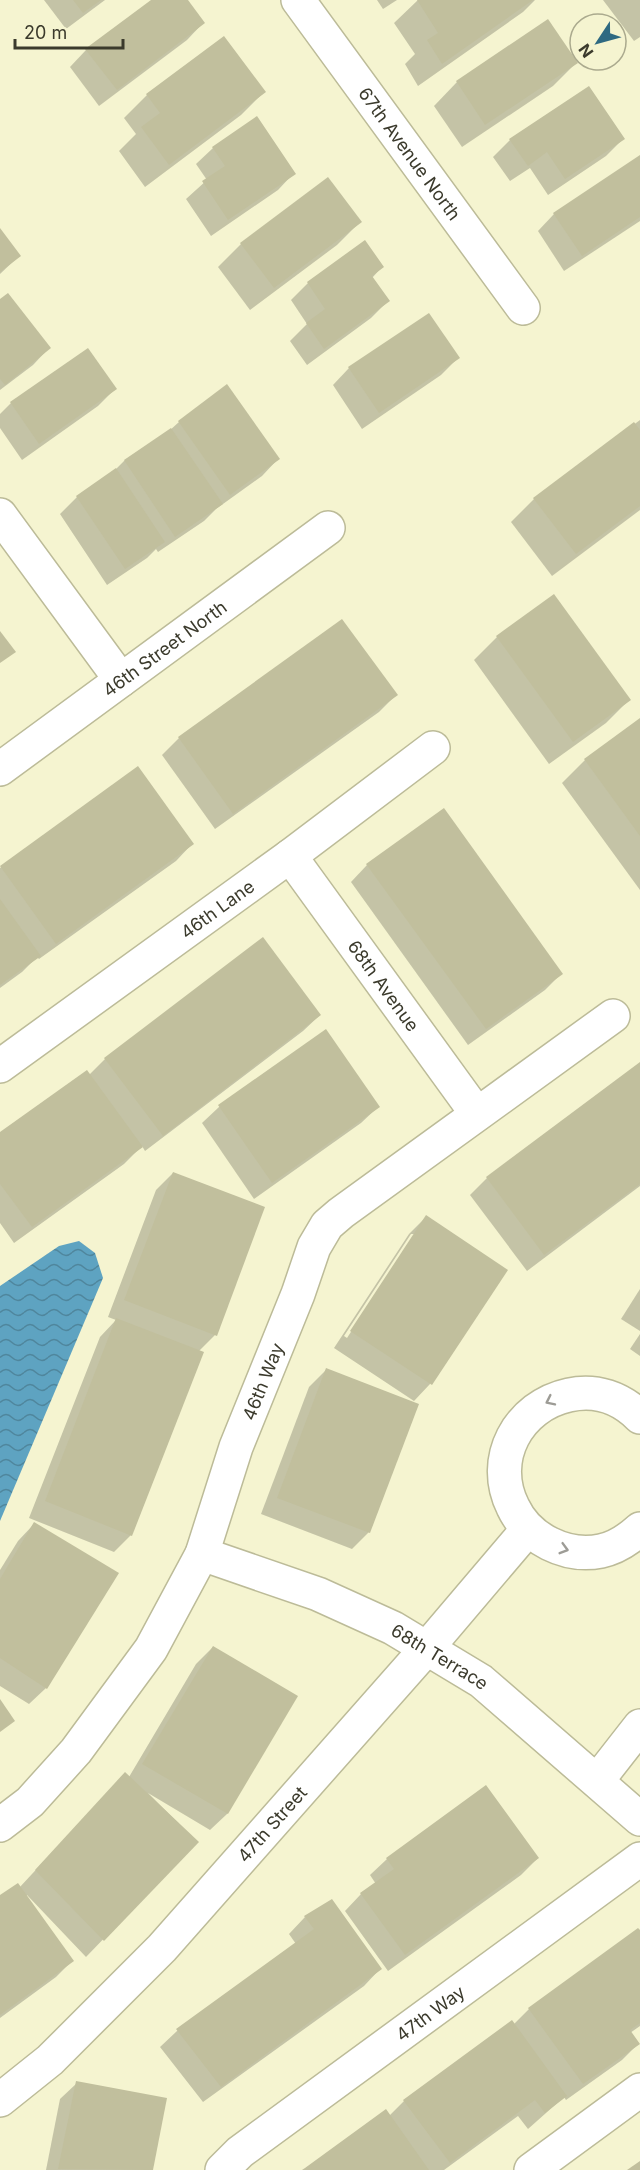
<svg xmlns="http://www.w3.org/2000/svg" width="640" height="2170" font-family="Inter,sans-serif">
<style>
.water{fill:url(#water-waves)}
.shadow{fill:#0003;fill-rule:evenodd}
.building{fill:#c1bf9d}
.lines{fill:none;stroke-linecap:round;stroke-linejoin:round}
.minor-casing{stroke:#bcbb98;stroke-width:36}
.minor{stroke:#fff;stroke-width:33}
.oneway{stroke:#9d9c96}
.labels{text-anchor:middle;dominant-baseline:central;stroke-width:4.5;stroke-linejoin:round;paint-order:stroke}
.street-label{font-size:18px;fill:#3b3a2c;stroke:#f5f4d0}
</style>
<defs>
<pattern id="water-waves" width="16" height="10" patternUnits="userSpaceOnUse" patternTransform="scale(1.5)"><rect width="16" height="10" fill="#5ea3c1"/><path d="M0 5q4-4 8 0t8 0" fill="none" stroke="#4f869d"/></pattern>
</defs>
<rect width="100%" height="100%" fill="#f5f4d0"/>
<path class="water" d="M79,1241L95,1253L103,1278L0,1521V1286L59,1246Z"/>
<g class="shadow">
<path d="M44,0H105L66,29Z"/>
<path d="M154,0H186L203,23L187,40L99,106L70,67L86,50Z"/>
<path d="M377,0H397L383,9Z"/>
<path d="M418,0H535L523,12L418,86L405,64L415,54L394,23Z"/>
<path d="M603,0H640V37L634,41Z"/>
<path d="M547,21L576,63L553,86L462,147L434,106L457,82Z"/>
<path d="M589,88L623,139L606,156L548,195L530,168L510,181L493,157L510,140Z"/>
<path d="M264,92L241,115L145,187L119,151L136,134L124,118L147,95Z"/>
<path d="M213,148L294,173L278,190L211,236L186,199L207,180L196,164Z"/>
<path d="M640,157V221L564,271L538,231L554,214Z"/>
<path d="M360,222L337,245L250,310L218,267L241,244Z"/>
<path d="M0,230L19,256L0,274Z"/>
<path d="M365,242L382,267L372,278L388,301L371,318L307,365L290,341L307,324L291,300L308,283Z"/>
<path d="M0,301L49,348L33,365L0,390Z"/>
<path d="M458,358L441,375L362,429L333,385L349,368Z"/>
<path d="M115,389L98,406L22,460L0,428V414L11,403Z"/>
<path d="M640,420V510L552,576L511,522L534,499Z"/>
<path d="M179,422L278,459L262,476L216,509L204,521L158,552L156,549L147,558L107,585L60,514L77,497L113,472L124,461L169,431Z"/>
<path d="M553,596L629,700L606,723L549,764L474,660L497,637Z"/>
<path d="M396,695L379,712L215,829L162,755L179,738Z"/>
<path d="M640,720V890L562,783L585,760Z"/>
<path d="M138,768L192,844L176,861L39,959L37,957L22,972L0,988V868Z"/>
<path d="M367,865L561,974L545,990L468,1045L351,882Z"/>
<path d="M320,1015L303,1031L145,1151L142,1146L124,1164L14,1243L0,1223V1134L89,1075L105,1059Z"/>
<path d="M326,1031L378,1107L361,1123L254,1199L202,1123L219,1107Z"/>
<path d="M640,1064V1186L527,1271L470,1195L487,1178Z"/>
<path d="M173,1173L215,1335L198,1352L131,1535L114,1552L29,1518L100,1337L116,1320L108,1317L156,1190Z"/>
<path d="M426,1217L430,1384L414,1401L334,1348L409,1234ZM411,1234H415L347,1338L344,1336Z"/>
<path d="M640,1289V1331L621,1319Z"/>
<path d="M640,1334V1356L630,1349Z"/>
<path d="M326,1370L369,1532L352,1549L261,1514L309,1387Z"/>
<path d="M34,1524L46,1688L29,1704L0,1686V1570L18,1541Z"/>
<path d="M213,1647L296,1697L227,1814L210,1830L148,1793L197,1842L86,1957L27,1895L26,1896L72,1961L56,1977L0,2018V1897L19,1888L109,1791L129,1777L196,1664Z"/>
<path d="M538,1858L521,1875L388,1971L345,1911L361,1894L376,1884L370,1875L387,1859Z"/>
<path d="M305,1917L380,1969L364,1986L203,2102L160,2047L177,2031L296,1944L289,1934Z"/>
<path d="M640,1932V2026L630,2033L638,2044L622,2060L566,2100L564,2097L528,2129L518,2116L444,2170H304L389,2116L404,2101L514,2024L529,2009Z"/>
<path d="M77,2083L165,2099L151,2170H46L60,2099Z"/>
</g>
<g class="building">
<path d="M73,0H101L83,13Z"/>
<path d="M151,0H188L205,23L117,90L85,49Z"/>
<path d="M417,0H533L442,64L427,40L438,33Z"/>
<path d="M548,19L578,63L485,125L456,81Z"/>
<path d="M224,36L266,92L169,165L141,127L160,113L146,94Z"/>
<path d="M589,86L625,139L565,179L547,152L528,166L509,139Z"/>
<path d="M257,116L296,174L228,220L202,181L225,166L212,147Z"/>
<path d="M640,155V217L582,256L553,213Z"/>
<path d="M328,177L362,222L274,288L240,243Z"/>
<path d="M0,228L21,256L0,272Z"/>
<path d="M365,240L384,267L372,276L390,301L324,349L306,323L325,309L307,282Z"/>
<path d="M8,293L51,348L5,385L0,379V299Z"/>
<path d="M429,313L460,358L379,413L348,367Z"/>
<path d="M88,348L117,389L39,444L10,402Z"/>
<path d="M227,384L280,459L230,495L178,421Z"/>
<path d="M634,422L640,430V506L576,554L533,498Z"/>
<path d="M171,428L223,504L175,537L124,460Z"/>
<path d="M116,468L165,542L125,569L76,496Z"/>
<path d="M554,594L631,700L573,742L496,636Z"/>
<path d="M342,619L398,695L233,814L178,737Z"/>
<path d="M0,631L16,652L0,663Z"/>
<path d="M640,718V836L584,759Z"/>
<path d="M138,766L194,844L56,944L0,866Z"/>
<path d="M444,808L563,974L486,1029L366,864Z"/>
<path d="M0,899L41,956L0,985Z"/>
<path d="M263,937L321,1015L163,1136L104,1058Z"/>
<path d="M326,1029L380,1107L272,1183L218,1105Z"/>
<path d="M640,1062V1184L544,1255L486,1177Z"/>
<path d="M87,1070L143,1147L32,1227L0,1184V1132Z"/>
<path d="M173,1172L265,1207L217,1336L124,1300Z"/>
<path d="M426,1215L508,1270L432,1385L350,1331Z"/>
<path d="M116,1318L204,1352L132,1536L45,1501Z"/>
<path d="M326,1368L419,1404L370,1533L277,1498Z"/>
<path d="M34,1522L119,1573L47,1689L0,1658V1579Z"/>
<path d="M213,1646L298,1696L228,1814L142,1764Z"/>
<path d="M0,1699L15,1721L0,1732Z"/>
<path d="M125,1772L199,1842L104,1941L35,1870Z"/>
<path d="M486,1785L539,1858L405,1955L360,1893L394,1869L386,1858Z"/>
<path d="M18,1883L74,1961L0,2015V1895Z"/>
<path d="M332,1899L382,1969L221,2087L176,2029L314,1929L304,1916Z"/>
<path d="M638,1928L640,1930V2023L630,2030L640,2044L583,2084L528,2008Z"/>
<path d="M512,2020L567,2096L545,2113L535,2100L450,2163L403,2100Z"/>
<path d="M76,2081L167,2098L153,2170L58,2169Z"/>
<path d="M386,2109L429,2170H302L305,2168Z"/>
<path d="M640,2161V2170H627Z"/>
</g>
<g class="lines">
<defs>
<g id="minor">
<path id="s1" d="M298,0L523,308"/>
<path d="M0,515L121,680"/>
<path id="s2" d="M0,769L328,528"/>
<path id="s3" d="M290,856L477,1114"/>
<path id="s4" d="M0,1066L290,856L433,748"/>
<path d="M640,1417C621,1398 596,1389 569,1395C518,1406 489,1459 513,1507C528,1539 566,1558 601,1551C616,1548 629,1539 640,1529"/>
<path id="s5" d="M202,1554L318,1594L393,1628L481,1681L640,1819"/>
<path d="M597,1781L640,1726"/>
<path id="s6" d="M0,1825L30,1802L76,1751L151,1649L202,1554L236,1447L298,1294L314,1247L327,1225L341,1213L613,1016"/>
<path id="s7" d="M0,2100L50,2060L162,1948L427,1648L528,1529"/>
<path id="s8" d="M222,2170L240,2152L640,1859"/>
<path d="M531,2170L640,2090"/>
</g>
</defs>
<use href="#minor" class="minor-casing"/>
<use href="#minor" class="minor"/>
</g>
<defs><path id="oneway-chevron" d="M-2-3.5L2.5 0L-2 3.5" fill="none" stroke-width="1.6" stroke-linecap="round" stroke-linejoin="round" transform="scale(1.5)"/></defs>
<g class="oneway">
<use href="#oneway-chevron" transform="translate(550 1401) rotate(154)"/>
<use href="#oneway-chevron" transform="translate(564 1549) rotate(16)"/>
</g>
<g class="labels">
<g class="street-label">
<text stroke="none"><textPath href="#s1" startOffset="190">67th Avenue North</textPath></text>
<text stroke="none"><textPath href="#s2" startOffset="204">46th Street North</textPath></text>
<text stroke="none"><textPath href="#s4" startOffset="268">46th Lane</textPath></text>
<text stroke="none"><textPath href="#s3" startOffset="160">68th Avenue</textPath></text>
<text stroke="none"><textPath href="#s6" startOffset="524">46th Way</textPath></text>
<text stroke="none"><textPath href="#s5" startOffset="260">68th Terrace</textPath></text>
<text stroke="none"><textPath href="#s7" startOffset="388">47th Street</textPath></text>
<text stroke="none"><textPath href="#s8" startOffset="261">47th Way</textPath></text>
</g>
</g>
<g transform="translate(598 42) rotate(234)"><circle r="28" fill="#f5f4d0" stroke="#abaa8e" stroke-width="1.5"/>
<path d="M0-4.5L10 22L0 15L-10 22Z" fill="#2e6981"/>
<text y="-9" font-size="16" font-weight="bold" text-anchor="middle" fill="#3b3a2c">N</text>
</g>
<path d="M15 39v9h108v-9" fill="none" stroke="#3b3a2c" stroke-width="3"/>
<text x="24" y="39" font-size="18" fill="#3b3a2c" stroke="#f5f4d0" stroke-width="4.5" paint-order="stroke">20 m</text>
</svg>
